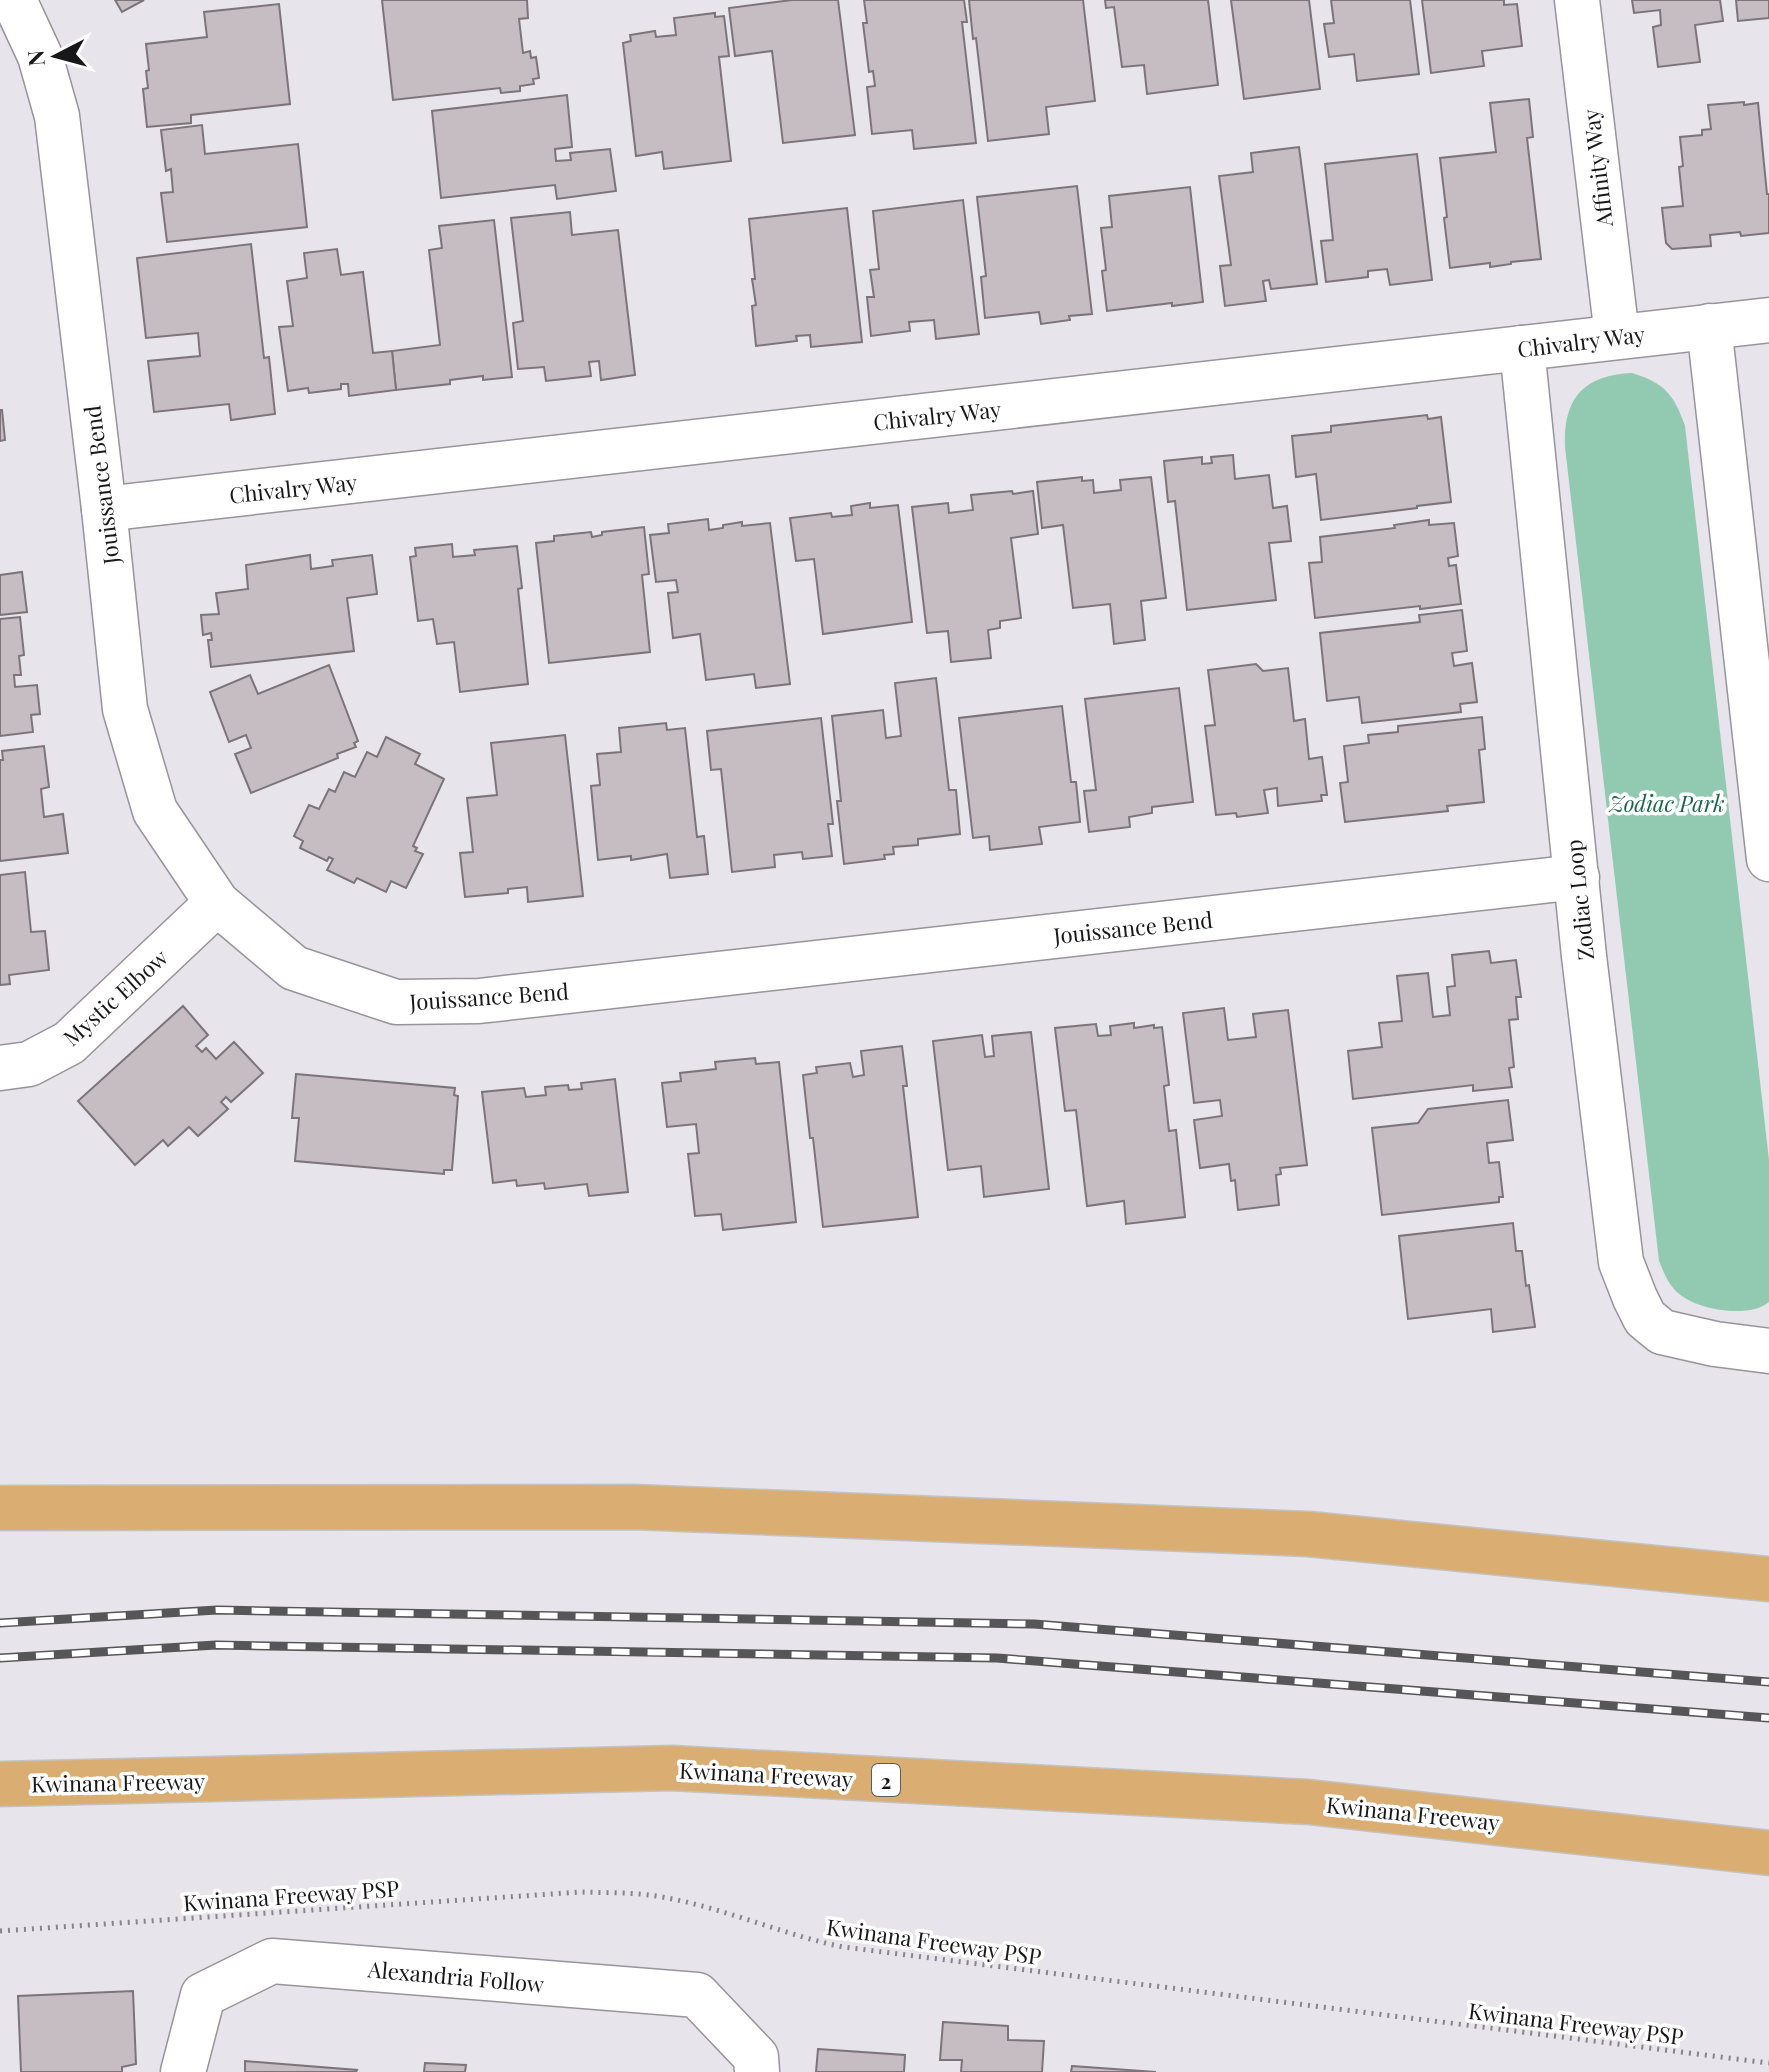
<svg xmlns="http://www.w3.org/2000/svg" width="1769" height="2072" font-family="'Playfair Display',serif">
<style>
.green{fill:#91cab0}
.building{fill:#c5bdc1;stroke:#7c7478;stroke-width:2}
.lines{fill:none;stroke-linecap:round;stroke-linejoin:round}
.minor-casing{stroke:#97949b;stroke-width:47}
.highway-casing{stroke:#c3c3c3;stroke-width:47}
.path{stroke:#868489;stroke-width:5;stroke-dasharray:2 6;stroke-linecap:butt}
.minor{stroke:#fff;stroke-width:44}
.highway{stroke:#daae72;stroke-width:44}
.rail-casing{stroke:#565558;stroke-width:9}
.rail{stroke:#fff;stroke-width:6;stroke-dasharray:18;stroke-linecap:butt}
.labels{text-anchor:middle;dominant-baseline:central;stroke-width:7;stroke-linejoin:round;paint-order:stroke}
.shield{fill:#fff;stroke:#5d5d5e;stroke-width:2}
.shield-label{font-size:20px;font-weight:bold;fill:#181719}
.street-label{font-size:22px;fill:#181719;stroke:#fff}
.park-label{font-size:22px;font-style:italic;fill:#1a654a;stroke:#fff}
</style>
<rect width="100%" height="100%" fill="#e7e4eb"/>
<path class="green" d="M1632,373C1664,383 1674,394 1685,426L1769,1160V1302C1749,1319 1697,1310 1678,1293C1668,1284 1664,1273 1659,1261L1565,447C1563,399 1583,375 1632,373Z"/>
<g class="building">
<path d="M115,0H144L122,12Z"/>
<path d="M382,0H527L528,18L519,19L523,53L530,51L531,58L536,57L539,78L533,79L534,84L520,86V91L501,93L500,88L393,100Z"/>
<path d="M792,0H838L855,135L783,143L772,51L735,56L729,8Z"/>
<path d="M864,0H964L967,22H962L976,143L914,149L912,130L872,134L867,87L875,86L873,71L869,72L863,23H867Z"/>
<path d="M969,0H1083L1095,101L1046,107L1049,134L988,141L976,38L973,39Z"/>
<path d="M1105,0H1208L1218,85L1147,94L1144,65L1122,67L1114,7L1106,8Z"/>
<path d="M1231,0H1309L1320,89L1244,99Z"/>
<path d="M1331,0H1410L1419,74L1357,81L1354,54L1329,57L1324,24L1334,23Z"/>
<path d="M1422,0H1504V5L1517,4L1522,46L1482,51L1484,66L1431,73Z"/>
<path d="M1632,0H1720L1723,21L1695,25L1700,62L1658,67L1653,27L1661,25L1660,10L1634,13Z"/>
<path d="M1736,0H1769V18L1738,21Z"/>
<path d="M279,4L290,104L191,115V123L147,127L143,89L148,88L146,71L149,70L146,44L207,37L204,12Z"/>
<path d="M715,13V17L724,16L729,56L719,57L731,161L664,169L662,152L636,156L623,43L631,41L630,35L655,31L656,37L676,35L674,18Z"/>
<path d="M567,95L572,147L555,149L556,161L571,160L570,153L610,149L616,191L557,199L555,185L441,198L432,111Z"/>
<path d="M1529,99L1533,137L1527,138L1541,259L1511,262V264L1490,267V263L1450,268L1444,218L1447,217L1440,158L1496,152L1490,103Z"/>
<path d="M1744,102V105L1758,103L1767,194H1769V233L1741,236L1740,232L1710,235L1711,246L1672,249L1666,243L1662,208L1683,206L1679,167L1683,166L1680,137L1702,135V130L1711,129L1708,105Z"/>
<path d="M202,125L205,154L298,144L307,227L167,242L161,193L173,192L171,169L166,171L161,130Z"/>
<path d="M1299,147L1317,284L1271,289L1269,280L1263,281L1266,301L1225,306L1220,266L1231,265L1219,176L1253,172L1251,153Z"/>
<path d="M1417,154L1432,280L1390,285L1387,269L1368,271V277L1326,282L1321,241L1333,240L1325,164Z"/>
<path d="M1077,186L1092,314L1069,316L1070,320L1041,324L1039,312L985,318L981,277L986,276L977,197Z"/>
<path d="M1190,187L1203,302L1172,306V303L1107,311L1102,271L1106,270L1101,228L1112,227L1109,196Z"/>
<path d="M963,200L979,334L936,339L934,320L909,322L910,331L871,336L867,297H874L870,270L879,269L873,211Z"/>
<path d="M847,208L862,342L811,347L810,335L796,336L797,341L756,346L752,306L756,305L752,279H755L749,219Z"/>
<path d="M570,212L572,235L618,230L635,375L601,380L599,361L589,362L591,376L546,381L544,367L518,369L513,323L523,321L511,218Z"/>
<path d="M494,220L512,377L483,380V376L450,380V384L396,390L392,351L440,345L429,250L442,248L439,226Z"/>
<path d="M251,244L264,358L269,357L275,414L231,420L229,404L154,412L148,361L200,356L198,333L146,338L137,258Z"/>
<path d="M337,249L341,275L363,272L373,353L392,351L396,390L349,396L348,384H341V389L309,393L308,388L288,391L279,327L293,326L287,281L307,278L304,253Z"/>
<path d="M0,410H2L5,440L0,441Z"/>
<path d="M1427,415L1428,419L1441,417L1451,502L1417,506V508L1321,520L1316,474L1296,477L1292,436L1331,432V426Z"/>
<path d="M1233,455L1235,479L1269,475L1273,508L1287,506L1291,541L1269,543L1276,600L1187,610L1175,501L1168,502L1164,461L1202,457V464L1212,463L1211,457Z"/>
<path d="M1082,477V481L1093,480L1094,493L1121,490L1120,480L1151,477L1166,598L1141,601L1145,640L1114,644L1110,604L1073,608L1063,525L1042,528L1037,482Z"/>
<path d="M1012,491L1013,494L1033,491L1038,534L1011,538L1021,618L1000,621V628L988,630L991,658L951,662L948,631L927,633L912,507L948,503L949,513L973,510L971,495Z"/>
<path d="M870,503V508L898,505L912,622L823,634L814,559L796,561L790,518L831,513L832,517L852,515L851,506Z"/>
<path d="M708,519L709,530L723,528V525L742,522V526L770,523L790,684L756,688L754,674L706,680L700,634L673,638L668,593L678,592L676,580L656,582L650,535L669,533L668,524Z"/>
<path d="M1429,520V525L1454,523L1458,556L1448,558L1449,566L1456,565L1461,604L1420,609V606L1315,618L1309,563L1322,562L1320,537L1395,528L1394,525Z"/>
<path d="M644,527L649,574L642,575L650,652L549,663L536,543L554,541V536L591,532L592,537L602,535V532Z"/>
<path d="M452,544L453,557L475,555L474,550L517,546L522,588L518,589L528,684L460,692L454,642L437,644L433,619L418,621L410,557L416,556L415,548Z"/>
<path d="M310,555L311,569L333,566L332,560L372,555L377,594L347,598L354,651L211,667L208,640H212L211,633L203,635L201,615L219,614L216,593L248,589L246,565Z"/>
<path d="M22,572L27,612L0,615V575Z"/>
<path d="M1462,610L1467,651L1452,653L1454,666L1472,663L1477,702L1460,704L1461,712L1362,723L1359,697L1327,701L1320,633L1420,622L1419,615Z"/>
<path d="M20,617L24,655L19,656L21,675H14L15,687L37,685L40,714L31,715L33,732L0,736V619Z"/>
<path d="M1256,664L1263,671L1288,668L1294,721L1305,719L1309,759L1322,757L1327,795H1321L1322,801L1278,806L1277,788L1264,790L1268,813L1237,817L1236,813L1216,815L1205,726L1215,725L1208,670Z"/>
<path d="M329,665L358,741L354,743L356,747L337,754L338,758L251,793L235,754L251,748L246,735L229,742L210,692L250,675L258,694Z"/>
<path d="M936,678L949,790H956L960,834L918,839V845L893,847L894,854L884,855L885,859L844,864L837,801H841L832,716L883,710L886,738L901,736L895,683Z"/>
<path d="M1179,688L1193,802L1152,807V813L1129,817L1130,827L1089,832L1084,791L1096,790L1085,699Z"/>
<path d="M1062,706L1071,782H1076L1080,822L1039,827L1042,844L990,850L989,836L973,838L959,718Z"/>
<path d="M1482,717L1485,749L1479,750L1484,802L1447,806L1448,811L1345,822L1340,783L1348,782L1344,746L1369,743L1368,735L1398,732V726Z"/>
<path d="M821,718L833,824H828L832,856L803,859L802,852L774,855L775,867L732,872L721,769L711,770L707,731Z"/>
<path d="M666,723L667,730L685,728L697,837L704,836L708,874L670,878L667,854L631,860V856L598,860L591,786L600,785L597,754L621,752L619,728Z"/>
<path d="M565,735L583,896L528,902L527,887L508,889V893L465,897L460,853L473,852L467,798L497,795L491,743Z"/>
<path d="M386,737L420,754L415,764L444,779L413,846L417,848L415,851L423,854L406,888L391,881L386,892L357,878L354,883L327,870L333,859L329,857L327,861L300,848L303,841L294,836L309,805L319,809L329,789L335,792L344,772L355,777L367,752L377,757Z"/>
<path d="M44,746L49,787L41,789L44,817L63,814L68,853L0,861V760H3L2,751Z"/>
<path d="M25,872L31,932L45,931L49,970L9,975L10,984L0,985V875Z"/>
<path d="M1489,951L1491,963L1516,960L1521,997H1516L1518,1019L1509,1020L1514,1067L1509,1068L1512,1087L1473,1091V1085L1353,1099L1348,1051L1382,1047L1379,1023L1402,1021L1397,976L1428,973L1433,1017L1450,1015L1447,987L1455,986L1452,955Z"/>
<path d="M183,1006L208,1035L196,1046L202,1052L206,1048L216,1059L234,1042L263,1073L231,1102L226,1097L221,1102L228,1109L198,1136L189,1127L168,1146L163,1140L135,1165L78,1101Z"/>
<path d="M1224,1008L1228,1040L1256,1037L1253,1014L1288,1010L1307,1165L1280,1168L1281,1174L1276,1175L1279,1205L1238,1210L1235,1180L1231,1181L1229,1164L1200,1168L1194,1120L1222,1116L1220,1100L1194,1103L1183,1013Z"/>
<path d="M1134,1023V1028L1154,1025V1028L1162,1027L1169,1085L1164,1086L1169,1131L1176,1130L1185,1217L1126,1224L1124,1201L1087,1206L1076,1110L1065,1111L1055,1028L1096,1024L1098,1036L1111,1035L1110,1026Z"/>
<path d="M1031,1032L1049,1189L984,1197L981,1166L948,1170L933,1041L982,1035L985,1057L994,1056L992,1036Z"/>
<path d="M902,1046L907,1086H903L918,1217L823,1227L813,1138H810L803,1075L817,1073L816,1067L850,1063L853,1077L864,1075L861,1051Z"/>
<path d="M755,1058L756,1064L779,1062L796,1222L723,1230L721,1214L695,1216L688,1154L699,1153L696,1124L667,1127L662,1083L681,1081L680,1073L716,1069L715,1062Z"/>
<path d="M296,1074L455,1088L454,1095L458,1096L452,1170H444V1174L295,1161L299,1118H292Z"/>
<path d="M615,1079L628,1192L589,1196L587,1184L545,1189L544,1183L517,1186L516,1180L493,1183L482,1092L524,1088L526,1097L546,1095L545,1087L568,1085L569,1090L582,1089L581,1083Z"/>
<path d="M1508,1100L1513,1140L1487,1143L1489,1163L1499,1162L1503,1197H1499V1202L1382,1215L1372,1128L1418,1123L1428,1109Z"/>
<path d="M1513,1223L1516,1251H1522L1526,1286L1529,1285L1535,1327L1493,1332L1491,1309L1408,1319L1399,1236Z"/>
<path d="M133,1991L136,2064L122,2067V2072H21L18,1996Z"/>
<path d="M943,2022L1008,2026V2040L1044,2041L1042,2072H961L962,2060H940Z"/>
<path d="M818,2049L905,2055L904,2072H816Z"/>
<path d="M245,2061L357,2070L356,2072H245Z"/>
<path d="M425,2063L466,2065L465,2072H424Z"/>
<path d="M1072,2066L1156,2072H1071Z"/>
</g>
<g class="lines">
<defs>
<g id="minor">
<path d="M14,0L40,56L57,116L104,509L125,709L155,811L217,903L294,968L396,1002L479,1001L1577,877"/>
<path d="M1577,0L1617,336"/>
<path d="M1709,326L1769,859"/>
<path d="M1522,348L1584,956L1621,1262L1635,1298L1645,1318L1662,1332L1715,1344L1769,1351"/>
<path d="M104,509L1769,320"/>
<path d="M0,1068L29,1064L69,1043L217,903"/>
<path d="M183,2072L203,1995L272,1961L697,1995L756,2057L757,2072"/>
</g>
<g id="highway">
<path d="M0,1508L634,1507L1308,1534L1769,1579"/>
<path d="M0,1784L672,1768L1309,1802L1769,1853"/>
</g>
</defs>
<use href="#minor" class="minor-casing"/>
<use href="#highway" class="highway-casing"/>
<path class="path" d="M0,1931L581,1892C605,1893 631,1892 656,1896C720,1906 780,1934 843,1947L1769,2063"/>
<use href="#minor" class="minor"/>
<use href="#highway" class="highway"/>
<defs>
<g id="rail">
<path d="M0,1623L217,1610L1034,1624L1769,1682"/>
<path d="M0,1658L216,1645L997,1658L1769,1718"/>
</g>
</defs>
<use href="#rail" class="rail-casing"/>
<use href="#rail" class="rail"/>
</g>
<g class="labels">
<rect class="shield" x="872" y="1764" width="28" height="32" rx="6"/>
<g class="shield-label">
<text x="886" y="1780">2</text>
</g>
<g class="street-label">
<text transform="translate(1597 168) rotate(-97)">Affinity Way</text>
<text transform="translate(1581 341) rotate(-7)">Chivalry Way</text>
<text transform="translate(937 415) rotate(-6)">Chivalry Way</text>
<text transform="translate(101 485) rotate(-97)">Jouissance Bend</text>
<text transform="translate(293 488) rotate(-6)">Chivalry Way</text>
<text transform="translate(1579 900) rotate(-96)">Zodiac Loop</text>
<text transform="translate(1133 927) rotate(-6)">Jouissance Bend</text>
<text transform="translate(489 996) rotate(-4)">Jouissance Bend</text>
<text transform="translate(115 997) rotate(-42)">Mystic Elbow</text>
<text transform="translate(766 1774) rotate(3)">Kwinana Freeway</text>
<text transform="translate(118 1782) rotate(-1)">Kwinana Freeway</text>
<text transform="translate(1413 1813) rotate(6)">Kwinana Freeway</text>
<text transform="translate(291 1895) rotate(-4)">Kwinana Freeway PSP</text>
<text transform="translate(934 1941) rotate(8)">Kwinana Freeway PSP</text>
<text transform="translate(456 1976) rotate(5)">Alexandria Follow</text>
<text transform="translate(1576 2023) rotate(7)">Kwinana Freeway PSP</text>
</g>
<g class="park-label">
<text x="1667" y="803">Zodiac Park</text>
</g>
</g>
<g transform="translate(56 56) rotate(264)" stroke="#ffffff" stroke-width="6" paint-order="stroke">
<path d="M0-6L14 30L0 20L-14 30Z" fill="#181719"/>
<text y="-12" font-size="22" font-weight="bold" text-anchor="middle" fill="#181719">N</text>
</g>
</svg>
